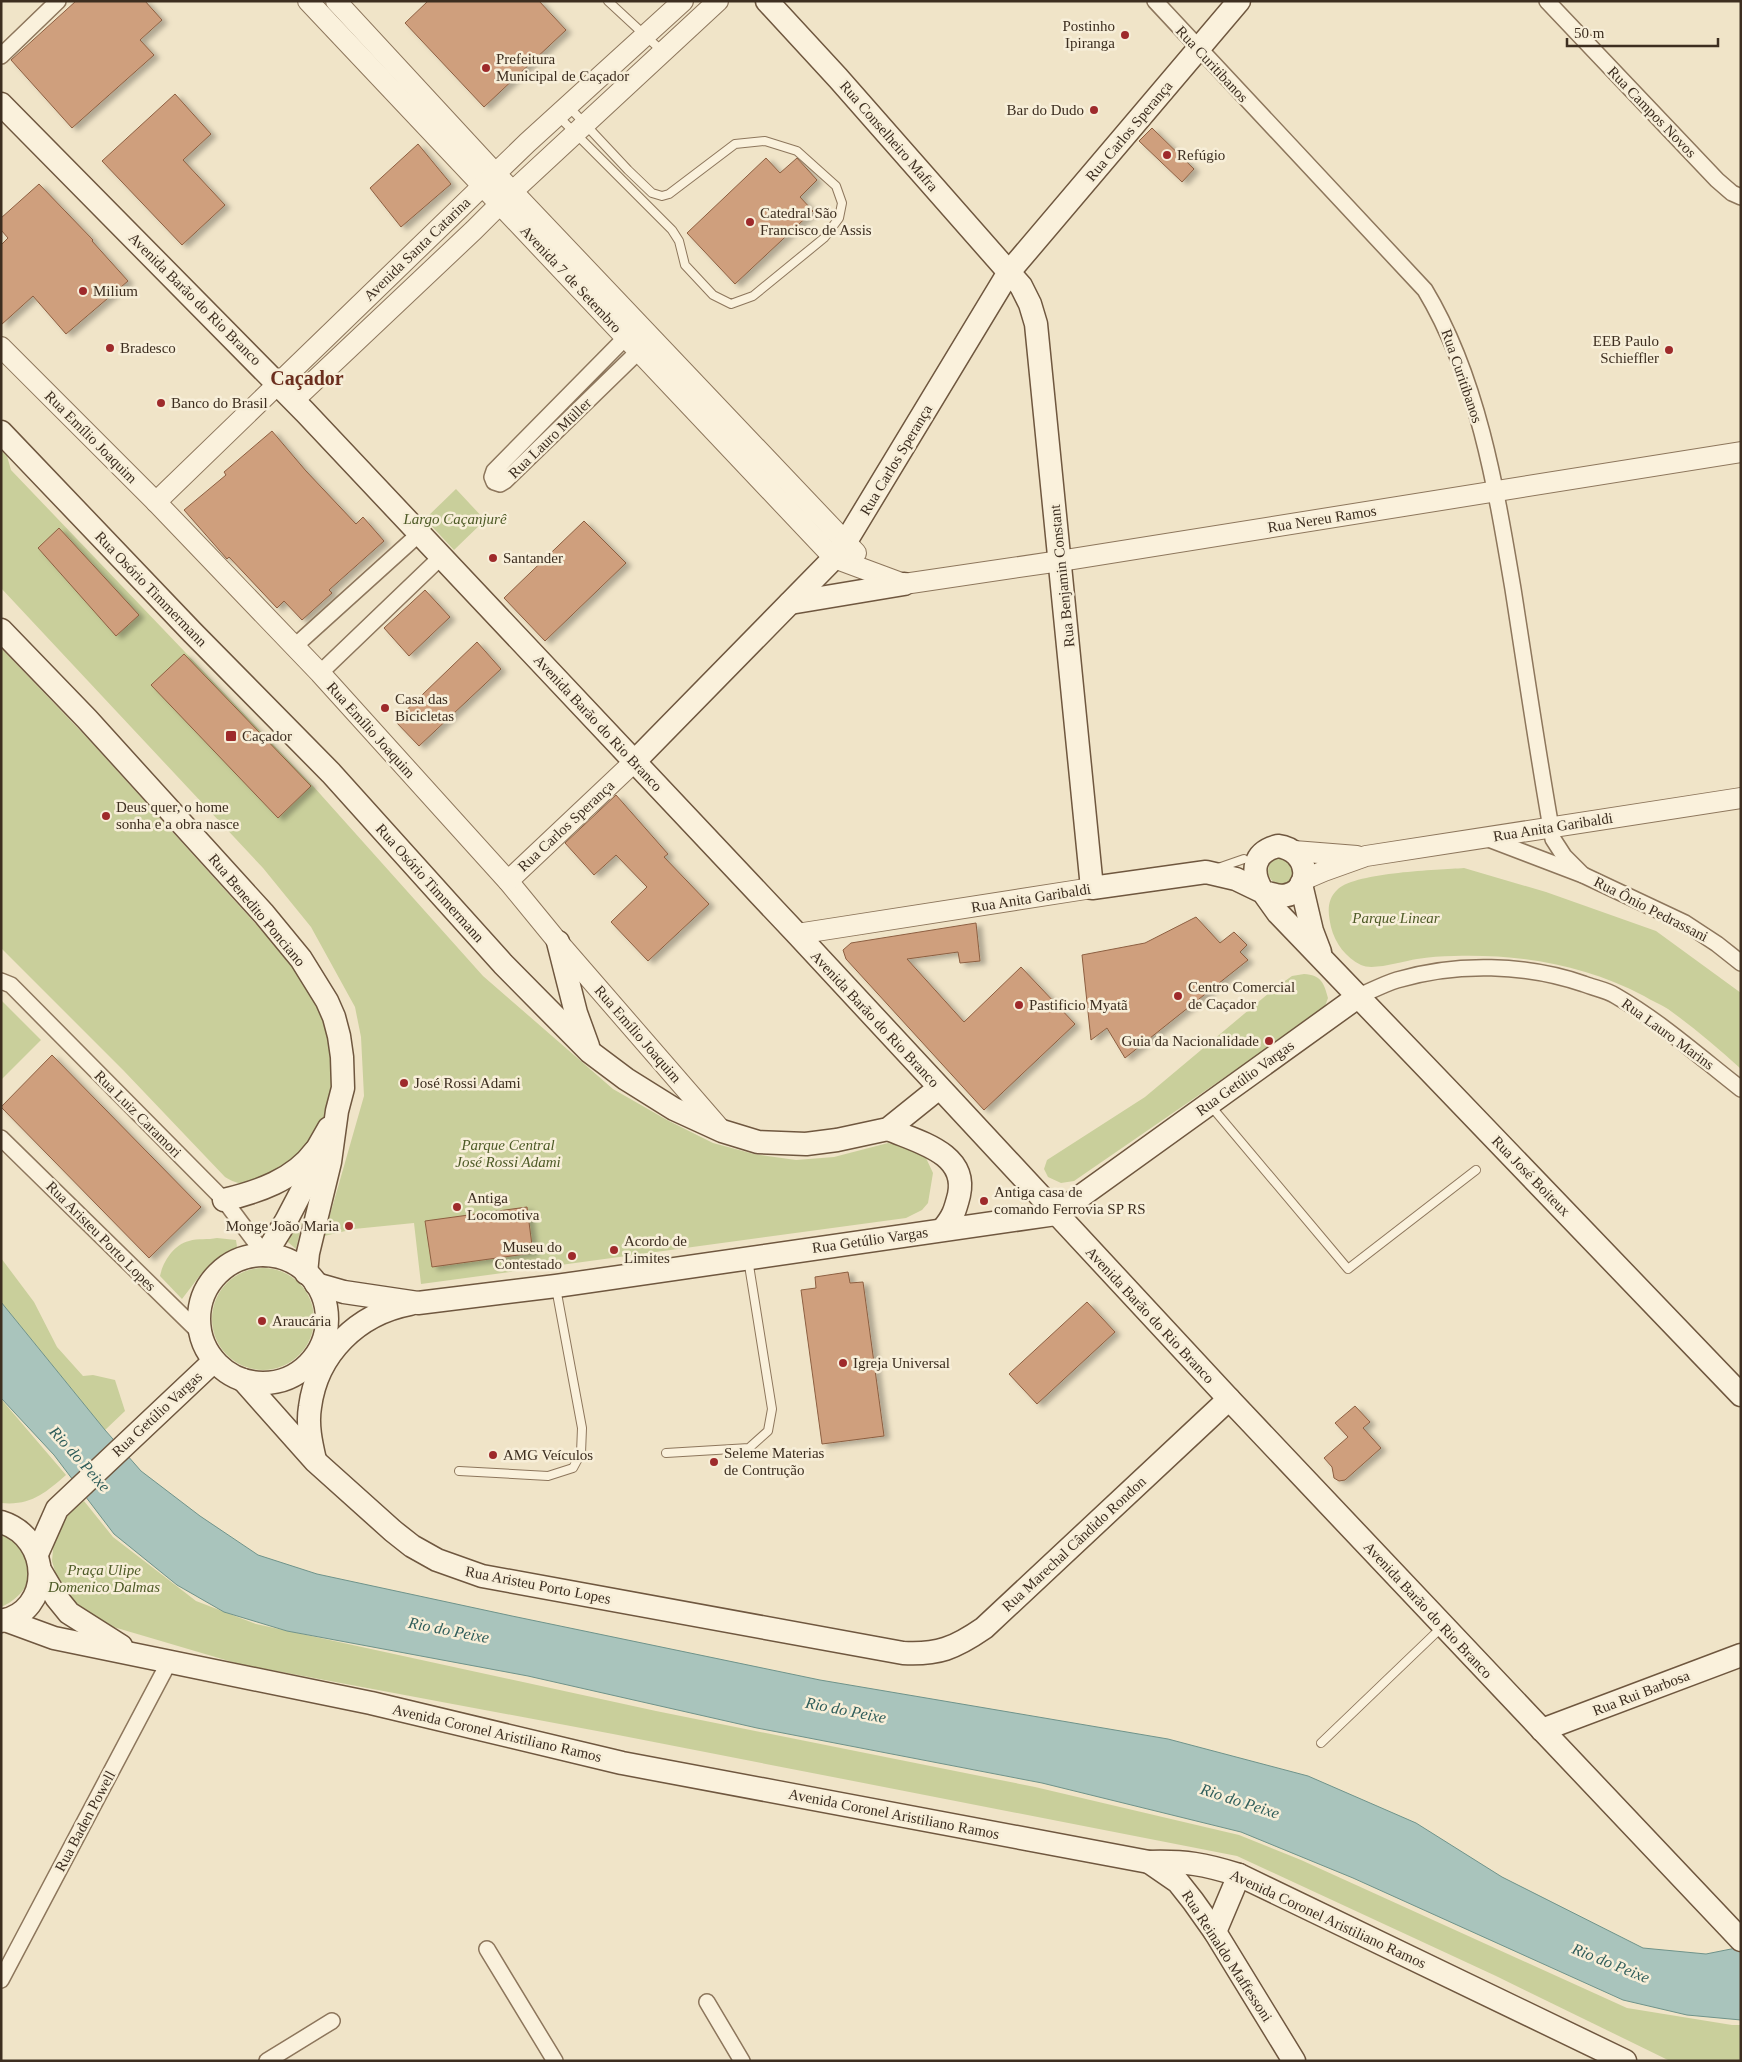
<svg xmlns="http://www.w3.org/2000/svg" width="1742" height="2062" font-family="Georgia,serif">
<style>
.green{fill:#c9cf9b}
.water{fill:#a9c4bc;stroke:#6f938a}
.building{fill:#cf9f7d;stroke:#8d5f41;filter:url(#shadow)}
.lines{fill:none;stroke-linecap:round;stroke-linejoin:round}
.service-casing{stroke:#8d765c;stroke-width:10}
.minor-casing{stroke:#8d765c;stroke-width:18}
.tertiary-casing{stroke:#8d765c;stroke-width:22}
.secondary-casing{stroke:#6f573f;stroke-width:25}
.service{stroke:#faf1dc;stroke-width:8}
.minor{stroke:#faf1dc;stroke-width:15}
.tertiary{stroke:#faf1dc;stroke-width:20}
.secondary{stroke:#faf1dc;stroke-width:22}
.poi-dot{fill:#9e2a2b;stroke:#f7eed8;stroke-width:2}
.labels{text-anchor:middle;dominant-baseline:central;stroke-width:5;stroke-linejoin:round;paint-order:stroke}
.poi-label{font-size:15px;fill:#3d2e20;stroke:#f7eed8;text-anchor:start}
.street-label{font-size:15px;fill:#3d2e20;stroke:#f7eed8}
.park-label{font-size:15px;font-style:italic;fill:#4d5a26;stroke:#f7eed8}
.water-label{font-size:16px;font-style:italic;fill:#2f5d5a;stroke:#f7eed8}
.district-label{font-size:20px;font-weight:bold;fill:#6b2e1e;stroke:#f7eed8}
</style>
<defs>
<filter id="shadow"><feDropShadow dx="5.5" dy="3" stdDeviation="2.5" flood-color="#0004"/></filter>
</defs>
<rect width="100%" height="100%" fill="#f0e4c8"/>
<g class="green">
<path d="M1,450L7,456L11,470L313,786L483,976L613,1089L667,1120L713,1143L754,1154L796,1160L834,1157L888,1143L906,1147L926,1158L933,1173L928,1203L922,1210L906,1218L421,1284L414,1223L354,1229L324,1236L364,1096L361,1037L355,1007L311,927L263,868L1,588Z"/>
<path d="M456,489L485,520L454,550L425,519Z"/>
<path d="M1,648L92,743L283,954C300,975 320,997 329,1023C341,1058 335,1132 304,1156C296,1162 283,1166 274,1171C255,1180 245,1190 225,1177L124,1071L1,948Z"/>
<circle cx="1281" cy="871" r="13"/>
<path d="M1464,868L1546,892L1656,931L1741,993V1069C1718,1048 1693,1027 1668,1009C1660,1004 1652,1001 1644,996C1585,965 1521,954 1454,956C1442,956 1429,957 1417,959C1403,961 1373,971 1361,965C1346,958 1335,943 1331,927C1328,913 1326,900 1338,889C1358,872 1437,870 1464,868Z"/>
<path d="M1304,974C1321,975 1324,983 1328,998L1324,1009L1074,1181L1061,1183L1048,1177L1044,1169L1047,1160L1145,1097L1275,988L1292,976Z"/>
<path d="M1,1000L41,1040L1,1080Z"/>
<path d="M302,1223L296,1249L282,1237Z"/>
<path d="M217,1238L236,1240L237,1247L201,1274L182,1299L160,1276C163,1262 173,1245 189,1241C198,1238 208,1240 217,1238Z"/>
<path d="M1,1258L34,1302L57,1347L83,1376L93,1375L115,1380L125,1411L105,1430L1,1302Z"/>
<circle cx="263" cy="1319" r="51"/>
<path d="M1,1399L66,1475C45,1493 31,1506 1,1503Z"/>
<path d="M84,1501L113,1537L196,1601L256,1624L656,1711L1035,1787L1239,1835L1301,1860L1627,2008L1732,2025H1741V2061H1670L1496,1976L1237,1856L613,1734L239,1664L100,1623L75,1606L59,1585L52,1561L54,1538L62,1518Z"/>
<path d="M1,1528C13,1534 16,1539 21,1550C24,1555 29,1562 30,1568C32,1585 16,1601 1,1607Z"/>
</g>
<path class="water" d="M1,1302L105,1430L141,1471L200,1516L258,1555L317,1574L512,1616L820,1680L1168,1739L1308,1776L1416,1823L1502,1877L1643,1948L1706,1954L1741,1947V2020L1687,2015L1623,2000L1353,1878L1241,1832L1042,1783L757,1728L528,1676L287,1631L224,1612L177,1585L114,1534L54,1455L1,1398Z"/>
<g class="building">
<path d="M76,1H145L162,20L140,40L154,55L72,128L11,60Z"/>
<path d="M428,1H539L566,30L484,107L405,23Z"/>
<path d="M175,94L211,134L183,160L225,205L182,245L102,161Z"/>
<path d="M1152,128L1194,169L1182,182L1139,141Z"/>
<path d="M418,144L451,184L401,227L370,188Z"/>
<path d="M766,158L780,173L797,158L817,180L800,197L813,211L735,284L687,233Z"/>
<path d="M39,184L93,240L92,241L128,281L66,334L33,296L1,325V245L8,238L1,230V218Z"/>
<path d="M272,431L306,471L356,524L363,517L384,541L329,590L332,593L302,620L284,601L277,608L229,557L227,559L184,510L226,475L224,472Z"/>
<path d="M584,521L626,563L545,641L504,598Z"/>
<path d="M59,528L139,615L116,636L38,548Z"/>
<path d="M425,590L450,617L409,656L384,628Z"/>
<path d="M477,642L501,669L419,746L395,721Z"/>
<path d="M184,654L311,786L278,818L151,685Z"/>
<path d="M616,795L668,854L664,857L709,904L648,961L611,922L647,887L616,855L594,875L565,843Z"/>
<path d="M1196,917L1220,943L1234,932L1247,945L1240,952L1248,960L1125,1058L1107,1028L1091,1040L1082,955L1145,943Z"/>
<path d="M976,923L980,961L960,963L958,952L907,959L964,1022L1021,967L1075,1024L984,1110L846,959L843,950L851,943Z"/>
<path d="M52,1055L201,1207L149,1258L1,1107Z"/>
<path d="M527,1207L533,1253L432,1267L425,1221Z"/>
<path d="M848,1272L850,1283L863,1282L884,1436L822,1444L801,1290L816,1288L815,1277Z"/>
<path d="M1087,1302L1115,1332L1037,1404L1009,1374Z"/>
<path d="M1355,1406L1370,1422L1363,1428L1381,1448L1345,1480L1339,1481L1334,1478L1332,1467L1324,1458L1348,1437L1335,1423Z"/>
</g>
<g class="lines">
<defs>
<g id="service">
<path d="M608,1L663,52"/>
<path d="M558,116L672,230L679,241L685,265L713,295L731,304L753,296L824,238L839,218L842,203L836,186L797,151L765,141L735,144L669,194L662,196L652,193L628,170L569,107"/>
<path d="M1218,868L1244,859"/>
<path d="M1210,1105L1348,1269L1476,1170"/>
<path d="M666,1453L749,1448L768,1431L772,1409L748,1259"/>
<path d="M459,1471L548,1476L573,1468L581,1453L582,1428L556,1288"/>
<path d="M1321,1743L1442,1627"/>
</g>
<g id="minor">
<path d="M1155,1L1425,290C1478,378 1496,488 1513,589C1526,672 1538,756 1553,839L1564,856L1583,875"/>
<path d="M1547,1L1717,180L1732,193L1741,197"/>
<path d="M1,56L58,1"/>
<path d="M633,330L494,471L492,477L494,482L500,484L505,481L645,345"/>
<path d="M295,646L419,534"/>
<path d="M320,673L441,557"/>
<path d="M1486,838L1583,875L1685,923L1717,944L1741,963"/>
<path d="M1,981L11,985L224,1200L265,1255"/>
<path d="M1359,996C1371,991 1384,984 1397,980C1457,962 1526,964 1584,984C1594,988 1607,990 1616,996C1661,1022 1700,1057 1741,1089"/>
<path d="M1,1138L201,1334"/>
<path d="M487,1949L555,2061"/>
<path d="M1,1980L169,1662"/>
<path d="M707,2002L742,2061"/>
<path d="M267,2061L332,2021"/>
</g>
<g id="tertiary">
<path d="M308,1L834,558L904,584L1060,561L1741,452"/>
<path d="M336,1L495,173L856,553"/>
<path d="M1,347L156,502L320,673L508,881L558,942L722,1131"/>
<path d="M294,400L474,230L513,191L718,1"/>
<path d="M156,502L527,143L683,1"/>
<path d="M1294,851L1357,856"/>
<path d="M1303,880L1324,871L1366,856L1741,798"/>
<path d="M508,881L634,762"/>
<path d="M797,934L1092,888"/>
</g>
<g id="secondary">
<path d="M767,1L838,78L1021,286L1030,304L1036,324L1092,888L1206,872L1236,879L1263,892L1278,913L1741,1395"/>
<path d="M1,104L305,412L797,934L1229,1399L1741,1940"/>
<path d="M1,432L193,633L331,773L503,964L590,1052L626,1079L674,1109L722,1131L758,1142L806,1144L837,1140L888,1129L939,1088"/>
<path d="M790,603L904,584"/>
<path d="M1,630L87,719L264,914L301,959L327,1001L334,1017L339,1036L342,1057L343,1088L337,1111L330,1162L308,1253L306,1273"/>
<path d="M634,762L834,558L845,543L1009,272L1239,1"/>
<path d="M1278,846C1310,850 1314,892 1283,896C1276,896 1269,893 1263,892C1250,872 1253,852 1278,846Z"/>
<path d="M1301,884L1312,931L1320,952"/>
<path d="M558,942L576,1013L588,1046"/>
<path d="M888,1129C918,1142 968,1153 959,1195C955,1211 953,1217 943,1229"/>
<path d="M224,1200C257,1192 294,1180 315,1151"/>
<path d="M265,1255L286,1221L308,1179L317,1149L329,1128"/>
<circle cx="263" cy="1319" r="64"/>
<path d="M316,1284L344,1292L418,1303L556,1286L1056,1214L1359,996"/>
<path d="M243,1380L315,1461L393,1531L412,1546L437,1560L482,1576L903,1653C938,1655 955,1648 984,1628L1229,1399"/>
<path d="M315,1460C311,1443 307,1425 310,1407C317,1353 358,1314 410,1304"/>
<path d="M1,1522C53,1538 52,1612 1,1621"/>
<path d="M37,1554L57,1509L214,1361"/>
<path d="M40,1570L56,1597L69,1613L121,1646"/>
<path d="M5,1620L54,1638L371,1703L622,1763L1149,1862C1186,1861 1204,1864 1239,1875L1625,2061"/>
<path d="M1542,1730L1741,1655"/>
<path d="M1149,1862L1178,1882L1193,1901L1215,1932L1294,2061"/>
<path d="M1215,1932L1239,1875"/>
</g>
</defs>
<use href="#service" class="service-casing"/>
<use href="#minor" class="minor-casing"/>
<use href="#tertiary" class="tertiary-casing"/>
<use href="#secondary" class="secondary-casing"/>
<use href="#service" class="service"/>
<use href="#minor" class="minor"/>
<use href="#tertiary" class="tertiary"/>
<use href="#secondary" class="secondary"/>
</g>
<g class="poi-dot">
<circle cx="1125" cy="35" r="5"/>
<circle cx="486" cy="68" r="5"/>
<circle cx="1094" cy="110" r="5"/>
<circle cx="1167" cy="155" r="5"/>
<circle cx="750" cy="222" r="5"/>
<circle cx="83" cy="291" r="5"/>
<circle cx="110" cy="348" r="5"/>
<circle cx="1669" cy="350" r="5"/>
<circle cx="161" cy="403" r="5"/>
<circle cx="493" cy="558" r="5"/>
<circle cx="385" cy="708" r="5"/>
<rect x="225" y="730" width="12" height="12" rx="2.5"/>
<circle cx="106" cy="816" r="5"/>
<circle cx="1178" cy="996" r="5"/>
<circle cx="1019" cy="1005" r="5"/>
<circle cx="1269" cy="1041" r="5"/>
<circle cx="404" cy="1083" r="5"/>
<circle cx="984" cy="1201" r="5"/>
<circle cx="457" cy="1207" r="5"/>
<circle cx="349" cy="1226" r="5"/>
<circle cx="614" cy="1250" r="5"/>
<circle cx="572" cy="1256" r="5"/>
<circle cx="262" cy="1321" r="5"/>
<circle cx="843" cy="1363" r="5"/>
<circle cx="493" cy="1455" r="5"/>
<circle cx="714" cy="1462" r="5"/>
</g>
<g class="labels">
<g class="poi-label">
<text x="1115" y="26" text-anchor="end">Postinho<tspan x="1115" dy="17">Ipiranga</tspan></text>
<text x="496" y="59">Prefeitura<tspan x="496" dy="17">Municipal de Caçador</tspan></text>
<text x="1084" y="110" text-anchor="end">Bar do Dudo</text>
<text x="1177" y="155">Refúgio</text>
<text x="760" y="213">Catedral São<tspan x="760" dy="17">Francisco de Assis</tspan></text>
<text x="93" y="291">Milium</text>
<text x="1659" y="341" text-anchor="end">EEB Paulo<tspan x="1659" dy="17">Schieffler</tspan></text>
<text x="120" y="348">Bradesco</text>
<text x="171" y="403">Banco do Brasil</text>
<text x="503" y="558">Santander</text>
<text x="395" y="699">Casa das<tspan x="395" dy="17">Bicicletas</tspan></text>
<text x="242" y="736">Caçador</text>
<text x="116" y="807">Deus quer, o home<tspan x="116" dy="17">sonha e a obra nasce</tspan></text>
<text x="1188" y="987">Centro Comercial<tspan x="1188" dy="17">de Caçador</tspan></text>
<text x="1029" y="1005">Pastificio Myatã</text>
<text x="1259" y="1041" text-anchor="end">Guia da Nacionalidade</text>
<text x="414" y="1083">José Rossi Adami</text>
<text x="994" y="1192">Antiga casa de<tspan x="994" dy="17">comando Ferrovia SP RS</tspan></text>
<text x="467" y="1198">Antiga<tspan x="467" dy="17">Locomotiva</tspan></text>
<text x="339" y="1226" text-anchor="end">Monge João Maria</text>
<text x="624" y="1241">Acordo de<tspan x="624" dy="17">Limites</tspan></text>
<text x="562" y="1247" text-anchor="end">Museu do<tspan x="562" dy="17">Contestado</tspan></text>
<text x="272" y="1321">Araucária</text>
<text x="853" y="1363">Igreja Universal</text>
<text x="724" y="1453">Seleme Materias<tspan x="724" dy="17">de Contrução</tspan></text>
<text x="503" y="1455">AMG Veículos</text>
</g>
<g class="street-label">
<text transform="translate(1212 64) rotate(47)">Rua Curitibanos</text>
<text transform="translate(1652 112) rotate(46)">Rua Campos Novos</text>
<text transform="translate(1129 131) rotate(-50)">Rua Carlos Sperança</text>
<text transform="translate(889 136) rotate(49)">Rua Conselheiro Mafra</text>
<text transform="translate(417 249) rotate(-44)">Avenida Santa Catarina</text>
<text transform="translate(571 279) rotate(47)">Avenida 7 de Setembro</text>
<text transform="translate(195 299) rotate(45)">Avenida Barão do Rio Branco</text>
<text transform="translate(1462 376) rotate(71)">Rua Curitibanos</text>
<text transform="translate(91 437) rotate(45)">Rua Emílio Joaquim</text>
<text transform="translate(550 438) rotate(-44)">Rua Lauro Müller</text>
<text transform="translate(896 460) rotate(-59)">Rua Carlos Sperança</text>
<text transform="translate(1322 519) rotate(-9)">Rua Nereu Ramos</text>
<text transform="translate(1062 576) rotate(-96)">Rua Benjamin Constant</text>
<text transform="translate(151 589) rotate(46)">Rua Osório Timmermann</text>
<text transform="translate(598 723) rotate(47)">Avenida Barão do Rio Branco</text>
<text transform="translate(371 730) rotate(48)">Rua Emílio Joaquim</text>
<text transform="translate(566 826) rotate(-43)">Rua Carlos Sperança</text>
<text transform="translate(1553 827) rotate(-9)">Rua Anita Garibaldi</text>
<text transform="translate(430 883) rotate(48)">Rua Osório Timmermann</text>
<text transform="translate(1031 898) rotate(-9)">Rua Anita Garibaldi</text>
<text transform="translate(1651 909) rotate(27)">Rua Ônio Pedrassani</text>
<text transform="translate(257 910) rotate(50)">Rua Benedito Ponciano</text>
<text transform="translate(875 1019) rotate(47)">Avenida Barão do Rio Branco</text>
<text transform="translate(638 1034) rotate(49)">Rua Emílio Joaquim</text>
<text transform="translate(1668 1034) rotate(36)">Rua Lauro Marins</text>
<text transform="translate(1245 1078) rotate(-36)">Rua Getúlio Vargas</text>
<text transform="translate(138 1114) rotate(45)">Rua Luiz Caramori</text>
<text transform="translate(1531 1176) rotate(46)">Rua José Boiteux</text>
<text transform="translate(101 1236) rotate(45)">Rua Aristeu Porto Lopes</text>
<text transform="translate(870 1240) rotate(-8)">Rua Getúlio Vargas</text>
<text transform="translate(1150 1315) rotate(47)">Avenida Barão do Rio Branco</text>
<text transform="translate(157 1414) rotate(-43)">Rua Getúlio Vargas</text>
<text transform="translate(1074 1544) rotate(-43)">Rua Marechal Cândido Rondon</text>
<text transform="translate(538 1585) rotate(11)">Rua Aristeu Porto Lopes</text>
<text transform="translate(1428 1610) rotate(47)">Avenida Barão do Rio Branco</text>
<text transform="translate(1641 1693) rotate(-21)">Rua Rui Barbosa</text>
<text transform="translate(497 1733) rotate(13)">Avenida Coronel Aristiliano Ramos</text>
<text transform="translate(894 1814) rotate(11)">Avenida Coronel Aristiliano Ramos</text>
<text transform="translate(85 1821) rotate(-62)">Rua Baden Powell</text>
<text transform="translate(1328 1919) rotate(25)">Avenida Coronel Aristiliano Ramos</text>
<text transform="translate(1227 1956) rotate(57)">Rua Reinaldo Maffessoni</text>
</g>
<g class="park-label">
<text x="455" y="519">Largo Caçanjurê</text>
<text x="1396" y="918">Parque Linear</text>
<text x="508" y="1145">Parque Central<tspan x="508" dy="17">José Rossi Adami</tspan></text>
<text x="104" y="1570">Praça Ulipe<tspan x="104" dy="17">Domenico Dalmas</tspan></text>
</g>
<g class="water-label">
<text transform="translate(80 1459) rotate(48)">Rio do Peixe</text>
<text transform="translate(449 1630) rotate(11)">Rio do Peixe</text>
<text transform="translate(846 1710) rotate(11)">Rio do Peixe</text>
<text transform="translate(1240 1801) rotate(18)">Rio do Peixe</text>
<text transform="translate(1611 1963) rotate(22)">Rio do Peixe</text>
</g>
<g class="district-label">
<text x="307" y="378">Caçador</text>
</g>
</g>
<rect width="1742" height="2062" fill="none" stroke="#3d2e20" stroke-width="5"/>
<path d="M1567 38v8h151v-8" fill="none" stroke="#3d2e20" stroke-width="2.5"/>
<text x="1574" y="38" font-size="15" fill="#3d2e20" stroke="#f7eed8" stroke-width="4" paint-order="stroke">50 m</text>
</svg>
